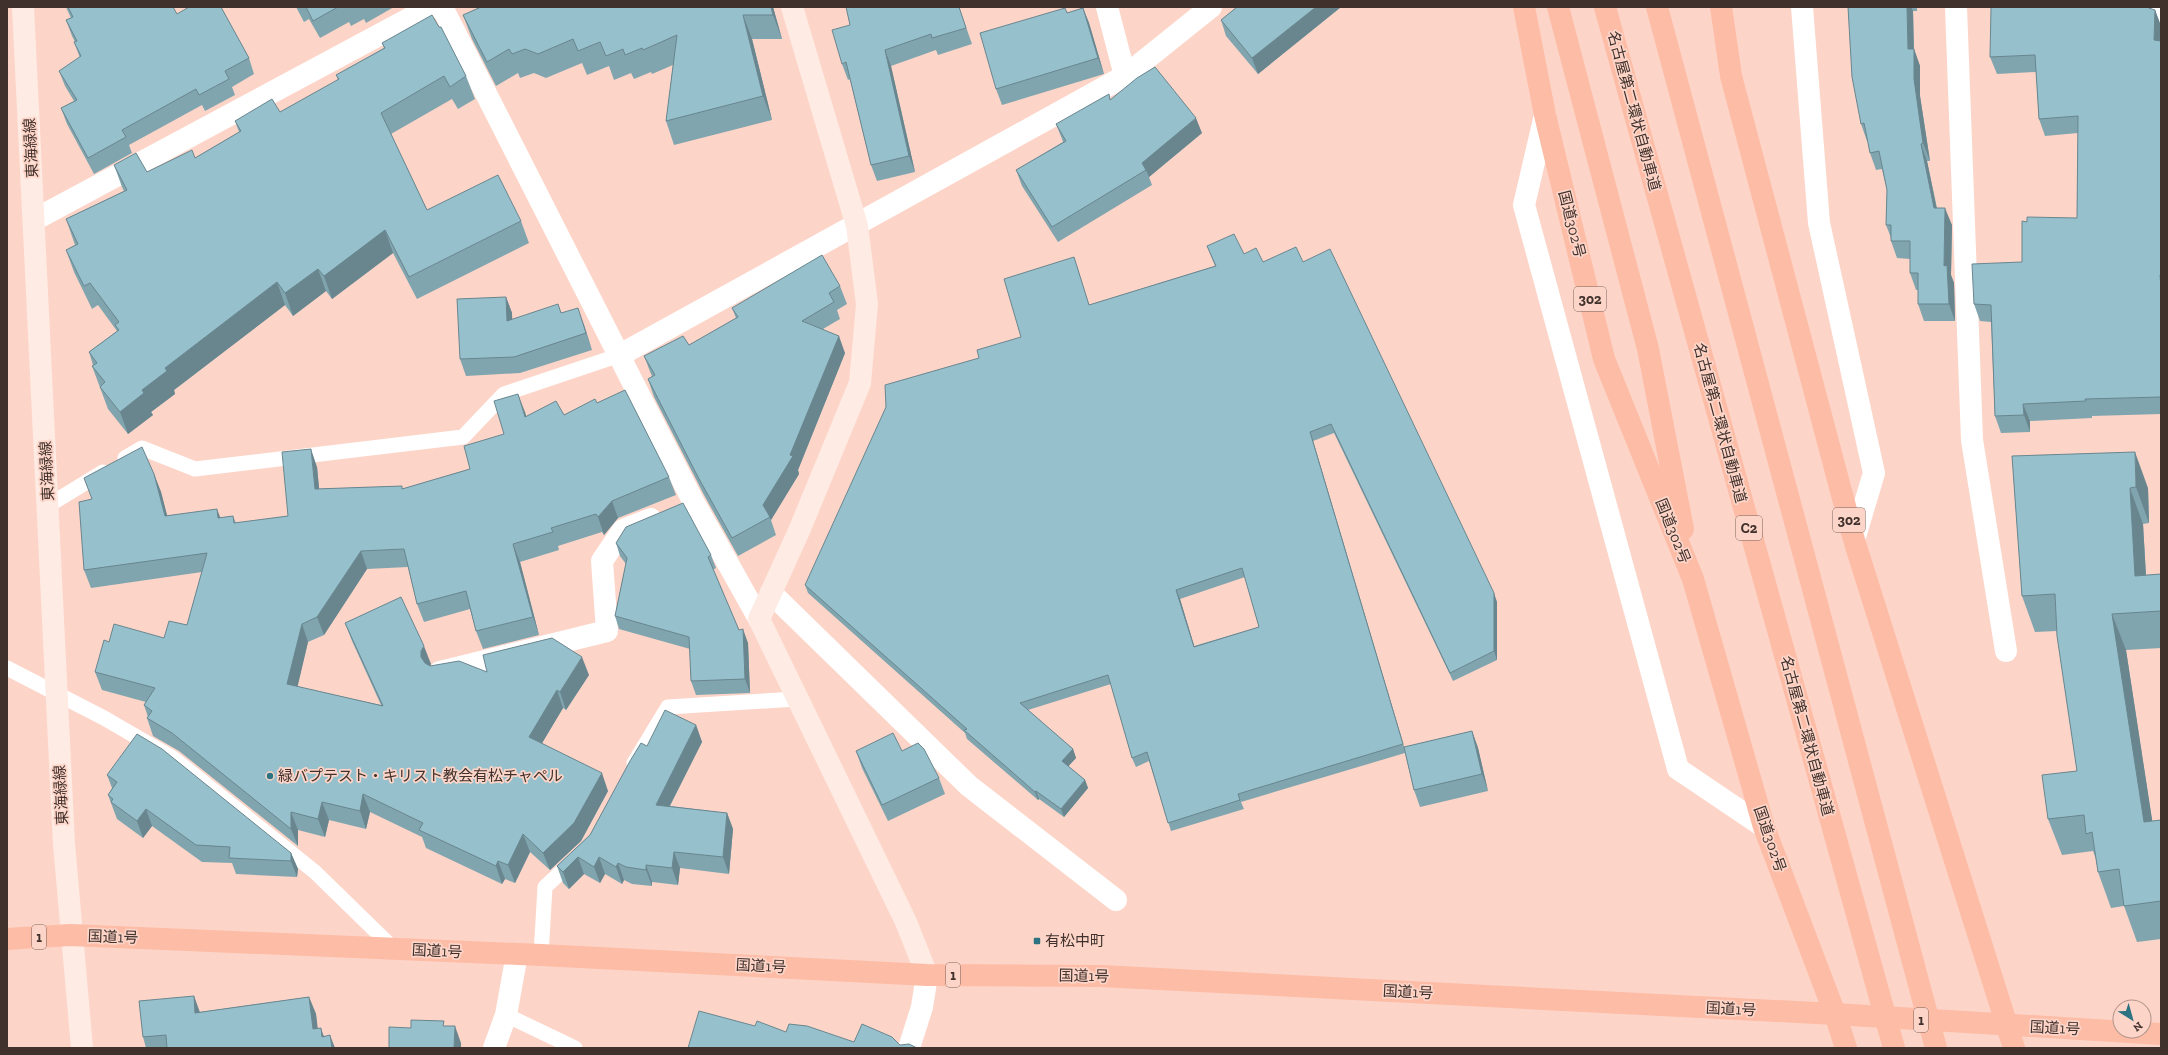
<svg xmlns="http://www.w3.org/2000/svg" width="2168" height="1055" font-family="'Zilla Slab','Noto Sans JP',serif">
<style>
.lines{fill:none;stroke-linecap:round;stroke-linejoin:round}
.lane{stroke:#fff;stroke-width:15}
.street{stroke:#fff;stroke-width:22}
.secondary{stroke:#feebe4;stroke-width:22}
.highway{stroke:#fdbca6;stroke-width:22}
.wall{fill:#81a5af;fill-rule:evenodd}
.shaded-wall{fill:#69868f}
.building{fill:#96c0cc;stroke:#69868f;fill-rule:evenodd}
.poi-dot{fill:#2e7382;stroke:#fdd5c8;stroke-width:1.5}
.labels{text-anchor:middle;dominant-baseline:central;stroke-width:3.5;stroke-linejoin:round;paint-order:stroke}
.shield{fill:#fdd5c8;stroke:#79625b;stroke-width:1}
.shield-label{font-size:14px;font-weight:bold;fill:#40312c}
.street-label{font-size:15px;fill:#40312c;stroke:#fdd5c8}
.poi-label{font-size:15px;fill:#40312c;stroke:#fdd5c8;text-anchor:start}
</style>
<rect width="100%" height="100%" fill="#fdd5c8"/>
<g class="lines">
<g class="lane">
<path d="M125,458L142,448L195,469L463,437L504,394L620,355"/>
<path d="M49,505L103,472"/>
<path d="M7,668L104,718L173,758L315,872L394,949"/>
<path d="M634,763L668,707L796,699"/>
<path d="M541,955L545,887L575,859"/>
<path d="M506,1015L575,1048"/>
</g>
<g class="street">
<path d="M442,7L693,501L759,619"/>
<path d="M1107,7L1125,76"/>
<path d="M1802,7L1819,223L1874,473L1854,540"/>
<path d="M1956,7L1972,440L2006,651"/>
<path d="M2145,7L2161,13"/>
<path d="M1545,115L1524,205L1678,769L1764,827"/>
<path d="M34,220L431,7"/>
<path d="M620,355L1125,76L1211,7"/>
<path d="M771,593L969,786L1116,900"/>
<path d="M440,672L607,631L602,561L623,530L651,519"/>
<path d="M494,1048L506,1015L517,954"/>
<path d="M909,1048L922,1007L927,975"/>
</g>
<g class="secondary">
<path d="M23,7L64,844L82,1048"/>
<path d="M792,7L857,226L867,304L860,383L799,531L759,619L906,922L927,975"/>
</g>
<g class="highway">
<path d="M1524,7L1545,115L1604,359L1693,579L1764,827L1835,1014L1846,1048"/>
<path d="M1558,7L1648,349L1683,529"/>
<path d="M1605,7L1894,1048"/>
<path d="M1657,7L1936,1048"/>
<path d="M1721,7L1731,76L1854,540L2014,1048"/>
<path d="M7,939L70,935L541,955L927,975L1101,976L1835,1014L2161,1034"/>
</g>
</g>
<g class="wall">
<path d="M66,7H173L177,14L249,58L254,74L232,87L235,95L205,111L202,105L129,145L132,153L94,174L67,124L61,108L74,101L65,86L59,71L80,58L74,42H75L72,36L66,20L71,18Z"/>
<path d="M296,7H394L366,23L364,19L351,26L349,22L320,38L309,19L304,22Z"/>
<path d="M481,7H773L782,39H752L772,120L674,145L666,121L673,65L652,74L651,72L634,79L631,73L614,80L609,66L587,75L582,63L546,78L534,73L520,78L518,73L496,86L472,39L463,15Z"/>
<path d="M959,7L972,44L938,55L936,50L891,66L915,172L877,181L871,165L850,79L848,80L842,64L850,25Z"/>
<path d="M1237,7H1341L1258,74L1226,36L1221,20Z"/>
<path d="M1848,7H1917V11H1913L1914,49L1920,66V96L1930,161H1927L1937,208L1952,225L1951,275L1954,283L1955,321H1924L1918,304V290H1916L1910,273V259L1897,258L1891,241V238L1886,225L1887,190L1882,169L1876,170L1870,153L1868,141H1867L1861,124Z"/>
<path d="M1083,8L1089,23L1104,74L1002,105L996,89L1067,13Z"/>
<path d="M2155,10L2161,26V414L2092,416V418L2030,421V432L2001,433L1995,416L1991,322L1980,321L1974,304L2022,262L2027,222L2077,218L2078,133L2045,136L2039,119L2036,72L1997,74L1990,57Z"/>
<path d="M382,43L466,76L475,99L458,109L452,99L391,134L427,210L521,221L529,243L417,299L393,253L332,299L326,291L293,316L285,305L174,390L175,394L151,412L153,415L128,434L108,409L92,366L93,365L89,352L117,331L98,305L92,309L74,272L66,250L75,245L66,219L124,191L122,187L114,165L147,172L195,158L239,132L235,121L280,112L338,80L336,75L384,48Z"/>
<path d="M1111,100L1202,133L1149,177L1152,185L1058,242L1022,186L1016,170L1063,142L1062,139L1056,124Z"/>
<path d="M1207,246L1244,254L1263,262H1303L1497,602V660L1453,681L1334,433L1313,441L1404,747L1472,731L1478,748L1488,791L1420,807L1414,790L1405,753L1241,802L1244,809L1171,831L1149,761L1136,767L1132,758L1111,684L1028,710L1073,749L1076,758L1068,766L1085,780L1088,788L1064,817L1039,799L1038,800L967,739L965,733L808,593L805,585L979,358L1021,337L1077,266L1089,305L1215,266ZM1245,577L1259,627L1194,646L1180,599Z"/>
<path d="M840,286L847,304L837,310L840,319L823,329L845,353L798,470L799,474L771,520L776,535L738,556L704,495L654,397L648,379L652,376L651,374L644,356L689,345L736,318L732,308Z"/>
<path d="M506,297L512,313V320L562,313L584,325L592,350L520,373L466,376L460,359Z"/>
<path d="M597,403L669,477L676,495L618,518L604,535L602,532L558,546L559,550L520,562L539,635L483,649L476,631L470,609L424,622L417,604L408,567L367,569L324,635L308,642L297,687L381,705L352,641L345,623L431,664L430,666L487,672L589,675L566,710L563,708L542,743L608,791L581,841L550,870L530,852L515,883L505,879L502,884L426,848L422,837L370,812L366,829L329,820L325,837L298,830V846L179,751L153,736L147,718L148,717L144,705L146,702L102,690L95,672L109,642L164,638L187,625L202,572L91,588L84,570L92,499L84,478L154,474L161,492L167,516L220,518L233,516L236,523L288,516L317,467L319,489L402,486V489L470,469L525,412L526,416L564,415Z"/>
<path d="M2012,456L2148,488L2149,523L2143,524L2146,575L2161,574V648L2126,650L2152,821L2161,820V939L2137,942L2124,906L2111,908L2098,872L2096,859L2093,851L2062,855L2048,819L2077,771L2057,631L2035,632L2022,596Z"/>
<path d="M616,543L711,555L716,568L713,570L739,630L748,643L750,693L696,695L691,681L690,649L619,629L615,616L626,564L620,556Z"/>
<path d="M696,725L702,742L670,806L727,813L733,829L729,874L680,868L678,885L652,882V886L632,884L624,880L622,884L605,874L600,883L584,874L569,889L563,883L557,866L590,835L647,746Z"/>
<path d="M856,751H902L939,778L945,794L888,821L862,768Z"/>
<path d="M107,775L291,853L298,869L297,877L236,874L232,863L202,862L152,826L143,838L117,819L108,795L112,788Z"/>
<path d="M194,996L200,1012L309,997L316,1014L317,1028L324,1036L335,1048H146L143,1037Z"/>
</g>
<g class="shaded-wall">
<path d="M771,7H773L782,39L773,15Z"/>
<path d="M1316,7H1341L1258,74L1252,58Z"/>
<path d="M1907,7H1911L1913,11L1914,59V49L1920,66V96L1930,161L1923,143L1908,49Z"/>
<path d="M1083,8L1089,23L1104,74L1098,58Z"/>
<path d="M2155,10L2161,26L2160,57L2154,40Z"/>
<path d="M743,15L752,39L772,120L763,96Z"/>
<path d="M885,50L891,66L915,172L909,156Z"/>
<path d="M1196,118L1202,133L1149,177L1146,170L1142,163Z"/>
<path d="M1921,144L1927,161L1940,225L1934,208Z"/>
<path d="M1945,208L1952,225L1951,275L1954,283L1955,321L1949,304L1944,266Z"/>
<path d="M385,230L393,253L332,299L324,276Z"/>
<path d="M318,269L326,291L293,316L285,293Z"/>
<path d="M277,282L285,305L174,390L175,394L151,412L153,415L128,434L120,412L165,368Z"/>
<path d="M506,297L512,313L513,338L507,321Z"/>
<path d="M578,308L584,325L592,350L586,333Z"/>
<path d="M839,336L845,353L798,470L799,474L771,520L763,505L790,455Z"/>
<path d="M518,394L525,412L531,435L525,417Z"/>
<path d="M2023,404L2030,421V432L2024,415Z"/>
<path d="M1310,432L1313,441L1406,753L1403,744Z"/>
<path d="M311,449L317,467L321,507L315,489Z"/>
<path d="M2135,452L2148,488L2149,523L2136,487Z"/>
<path d="M154,474L161,492L172,534L165,516Z"/>
<path d="M2130,488L2143,524L2148,612L2135,576Z"/>
<path d="M612,501L618,518L604,535L598,517Z"/>
<path d="M217,509L224,527L218,518Z"/>
<path d="M513,544L520,562L539,635L533,617Z"/>
<path d="M361,551L367,569L324,635L317,617Z"/>
<path d="M1176,590L1180,599L1197,655L1194,647Z"/>
<path d="M1494,593L1497,602V660L1494,651Z"/>
<path d="M2112,614L2126,650L2158,858L2144,822Z"/>
<path d="M302,624L308,642L294,702L287,684Z"/>
<path d="M743,629L748,643L750,693L745,679Z"/>
<path d="M424,646L431,664L428,669L421,657V651Z"/>
<path d="M582,657L589,675L566,710L560,692Z"/>
<path d="M557,690L563,708L535,755L529,737Z"/>
<path d="M696,725L702,742L662,821L656,805Z"/>
<path d="M1472,731L1478,748L1488,791L1482,774Z"/>
<path d="M1073,749L1076,758L1065,770L1062,761Z"/>
<path d="M602,773L608,791L581,841L550,870L543,853Z"/>
<path d="M1085,780L1088,788L1064,817L1061,809Z"/>
<path d="M1036,791L1039,799L1038,800L1035,792Z"/>
<path d="M363,794L370,812L366,829L360,811Z"/>
<path d="M322,802L329,820L325,837L318,819Z"/>
<path d="M146,809L152,826L143,838L137,821Z"/>
<path d="M291,812L298,830V846L291,829Z"/>
<path d="M727,813L733,829L729,874L723,857Z"/>
<path d="M523,834L530,852L515,883L508,865Z"/>
<path d="M674,852L680,868L678,885L672,868Z"/>
<path d="M291,853L298,869L297,877L291,861Z"/>
<path d="M578,857L584,874L569,889L563,872Z"/>
<path d="M599,857L605,874L600,883L594,867Z"/>
<path d="M498,861L505,879L502,884L496,866Z"/>
<path d="M618,863L624,880L622,884L616,867Z"/>
<path d="M646,865L652,882V886L646,870Z"/>
<path d="M194,996L200,1014L195,1013Z"/>
<path d="M309,997L316,1014L320,1046L313,1029Z"/>
<path d="M455,1026L461,1043V1048H454Z"/>
<path d="M321,1028L327,1046L322,1037Z"/>
<path d="M330,1035L335,1048H332Z"/>
</g>
<g class="building">
<path d="M68,7H173L177,14L189,7H221L249,58L225,71L229,79L199,95L196,89L122,130L126,137L88,158L61,108L77,100L59,71L81,56L74,42L77,41L66,20L73,17Z"/>
<path d="M306,7H338L313,21Z"/>
<path d="M481,7H771L773,15H743L763,96L666,121L677,35L643,50L642,48L625,55L623,49L606,56L600,42L578,51L573,39L538,54L525,49L512,54L509,49L487,62L463,15Z"/>
<path d="M846,7H959L966,28L932,38L931,34L885,50L909,156L871,165L846,62L842,64L832,30L850,25Z"/>
<path d="M1237,7H1316L1252,58L1221,20Z"/>
<path d="M1848,7H1907L1908,49H1914V79L1923,143L1921,144L1934,208H1945L1944,266L1947,265L1949,304H1918V273H1910V241H1891V225H1886L1887,190L1879,151L1870,153L1864,123L1861,124L1852,77Z"/>
<path d="M1991,7H2146L2155,10L2154,40L2161,41V275H2160L2161,287V397L2085,399L2086,401L2023,404L2024,415L1995,416L1991,305L1974,304L1972,264L2022,262V221L2027,222V217L2077,218L2078,116L2039,119L2035,55L1990,57Z"/>
<path d="M1065,8L1067,13L1083,8L1098,58L996,89L980,33Z"/>
<path d="M432,15L439,27H441L466,76L450,87L444,76L381,113L427,210L498,175L521,221L409,277L385,230L324,276L318,269L285,293L277,282L165,368L167,371L142,390L144,393L120,412L100,387L105,382L92,366L97,363L89,352L119,330L115,325L119,322L90,283L84,286L66,250L78,244L66,219L127,190L114,165L136,153L147,172L192,150L195,158L241,131L235,121L272,99L280,112L339,79L336,75L385,48L382,43Z"/>
<path d="M1155,67L1196,118L1142,163L1146,170L1052,227L1016,170L1066,141L1056,124L1109,94L1110,100L1137,78Z"/>
<path d="M1234,234L1244,254L1256,248L1263,262L1296,247L1303,262L1330,249L1494,593V651L1450,673L1331,424L1310,432L1403,744L1238,794L1240,800L1168,823L1147,752L1132,758L1108,675L1020,703L1073,749L1062,761L1085,780L1061,809L1036,791L1035,792L964,730L967,729L805,585L886,407L885,385L979,358L977,350L1021,337L1004,279L1074,257L1089,305L1216,266L1207,246ZM1242,568L1259,627L1194,647L1176,590Z"/>
<path d="M822,255L840,286L829,293L834,302L802,321L839,336L790,455L793,456L763,505L770,517L732,538L698,477L648,379L655,375L644,356L683,336L689,345L738,317L732,308Z"/>
<path d="M506,297L507,321L558,304L561,313L578,308L586,333L514,357L460,359L457,299Z"/>
<path d="M625,390L669,477L612,501L598,517L596,514L551,528L553,532L513,544L533,617L476,631L466,591L417,604L404,549L361,551L317,617L302,624L287,684L383,706L345,623L401,597L424,646L421,651V657L425,663L430,666L459,661L487,672L483,655L552,638L582,657L560,692L557,690L529,737L602,773L574,823L543,853L523,834L508,865L498,861L496,866L419,830L423,823L363,794L360,811L322,802L318,819L291,812V829L172,733L147,718L152,711L144,705L155,688L95,672L104,640L109,642L114,624L164,638L169,621L187,625L207,553L84,570L79,502L92,499L84,478L142,447L154,474L165,516L217,509L218,518L233,516L234,523L288,516L282,452L311,449L315,489L402,486V489L470,469L464,446L504,434L494,401L518,394L525,417L556,401L564,415L595,399L597,403Z"/>
<path d="M2135,452L2136,487L2130,488L2135,576L2161,574V611L2112,614L2144,822L2161,820V901L2124,906L2119,869L2098,872L2092,832L2086,834L2084,815L2048,819L2042,775L2077,771L2057,636L2055,594L2022,596L2012,456Z"/>
<path d="M683,503L711,555L708,557L739,630L743,629L745,679L691,681L689,637L615,616L627,558L616,543L626,527Z"/>
<path d="M665,710L696,725L656,805L727,813L723,857L674,852L672,868L646,865V870L626,867L618,863L616,867L599,857L594,867L578,857L563,872L557,866L590,835L630,761L641,743L647,746Z"/>
<path d="M1472,731L1482,774L1414,790L1404,747Z"/>
<path d="M893,733L902,751L918,743L924,749L939,778L882,805L856,751Z"/>
<path d="M137,734L162,749L291,853V861L229,858L230,847L196,845L146,809L137,821L111,802L113,799L108,795L117,782L107,775Z"/>
<path d="M194,996L195,1013L309,997L313,1029L321,1028L322,1037L330,1035L332,1048H167L166,1035L143,1037L139,1001Z"/>
<path d="M699,1011L755,1026L757,1021L786,1032L789,1024L807,1026L854,1042L862,1024L892,1037L900,1045L909,1044L917,1048H688Z"/>
<path d="M411,1020L444,1021L443,1026H455L454,1048H389V1027L411,1028Z"/>
</g>
<g class="poi-dot">
<circle cx="270" cy="776" r="4"/>
<rect x="1033" y="937" width="8" height="8" rx="2"/>
</g>
<g class="labels">
<g class="shield">
<rect x="1574" y="287" width="32" height="24" rx="3"/>
<rect x="1833" y="508" width="32" height="24" rx="3"/>
<rect x="1736" y="516" width="26" height="24" rx="3"/>
<rect x="32" y="925" width="14" height="24" rx="3"/>
<rect x="946" y="963" width="14" height="24" rx="3"/>
<rect x="1914" y="1008" width="14" height="24" rx="3"/>
</g>
<g class="shield-label">
<text x="1590" y="299">302</text>
<text x="1849" y="520">302</text>
<text x="1749" y="528">C2</text>
<text x="39" y="937">1</text>
<text x="953" y="975">1</text>
<text x="1921" y="1020">1</text>
</g>
<g class="street-label">
<text transform="translate(1634 111) rotate(75)">名古屋第二環状自動車道</text>
<text transform="translate(31 148) rotate(-93)">東海緑線</text>
<text transform="translate(1572 224) rotate(76)">国道302号</text>
<text transform="translate(1720 423) rotate(75)">名古屋第二環状自動車道</text>
<text transform="translate(47 471) rotate(-93)">東海緑線</text>
<text transform="translate(1673 531) rotate(68)">国道302号</text>
<text transform="translate(1807 736) rotate(75)">名古屋第二環状自動車道</text>
<text transform="translate(61 795) rotate(-93)">東海緑線</text>
<text transform="translate(1770 839) rotate(71)">国道302号</text>
<text transform="translate(113 937) rotate(2)">国道1号</text>
<text transform="translate(437 951) rotate(3)">国道1号</text>
<text transform="translate(761 966) rotate(3)">国道1号</text>
<text transform="translate(1084 976) rotate(1)">国道1号</text>
<text transform="translate(1408 992) rotate(3)">国道1号</text>
<text transform="translate(1731 1009) rotate(3)">国道1号</text>
<text transform="translate(2055 1028) rotate(3)">国道1号</text>
</g>
<g class="poi-label">
<text x="278" y="776">緑バプテスト・キリスト教会有松チャペル</text>
<text x="1045" y="941">有松中町</text>
</g>
</g>
<rect width="2168" height="1055" fill="none" stroke="#40312c" stroke-width="16"/>
<g transform="translate(2132 1019) rotate(143)"><circle r="19" fill="#fdd5c8" stroke="#b1938a"/>
<path d="M0-3L7 15L0 10L-7 15Z" fill="#2e7382"/>
<text y="-6" font-size="11" font-weight="bold" text-anchor="middle" fill="#40312c">N</text>
</g>
</svg>
